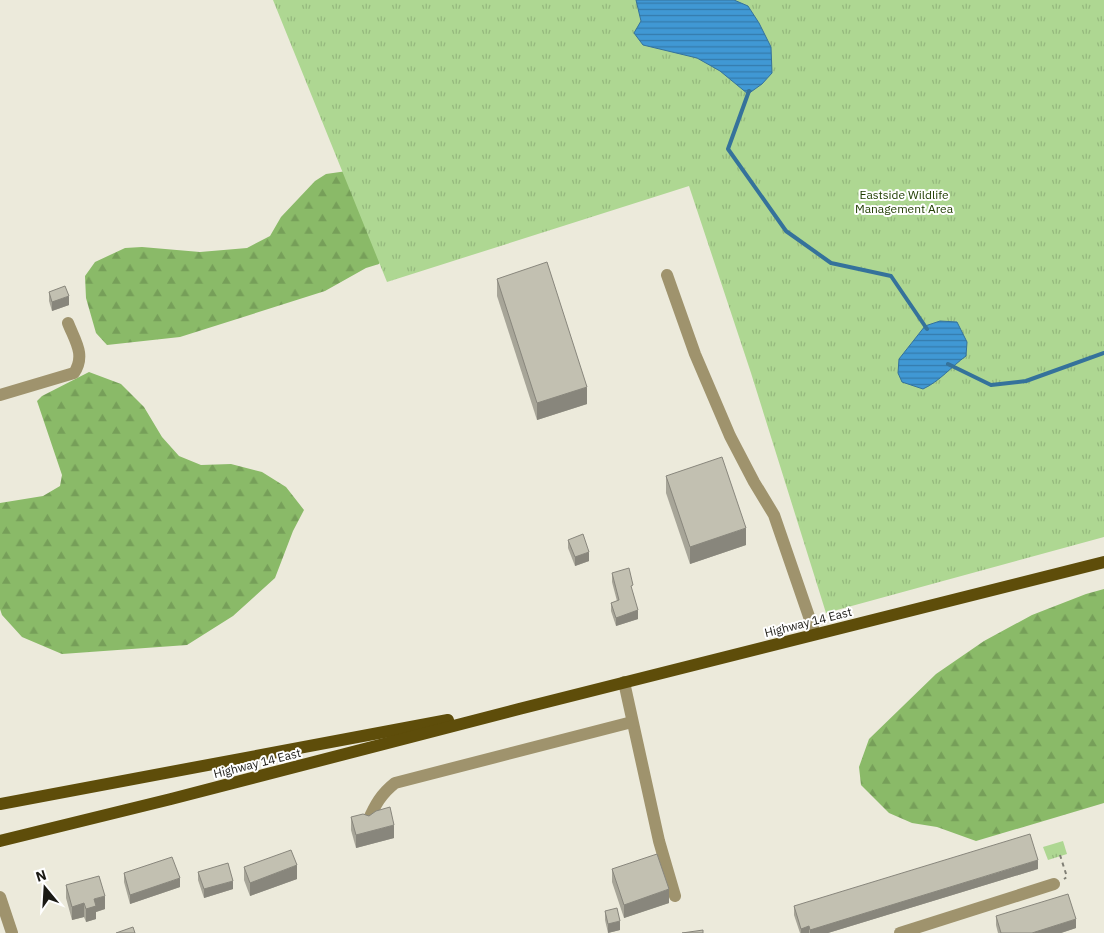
<svg xmlns="http://www.w3.org/2000/svg" width="1104" height="933" font-family="'IBM Plex Sans',sans-serif">
<style>
.forest{fill:url(#forest-firs)}
.park{fill:url(#park-tufts)}
.water{fill:url(#water-rules);stroke:#35729b}
.lines{fill:none;stroke-linecap:round;stroke-linejoin:round}
.stream{stroke:#35729b;stroke-width:4}
.path{stroke:#807f75;stroke-width:2;stroke-dasharray:4 4;stroke-linecap:butt}
.minor{stroke:#9f936d;stroke-width:12}
.major{stroke:#5e4d0a;stroke-width:12}
.wall{fill:#a7a598}
.shaded-wall{fill:#88867c}
.building{fill:#c2c0b1;stroke:#88867c}
.labels{text-anchor:middle;dominant-baseline:central;stroke-width:4;stroke-linejoin:round;paint-order:stroke}
.park-label{font-size:12px;fill:#213e02;stroke:#fff}
.street-label{font-size:12px;fill:#1b1a15;stroke:#fff}
</style>
<defs>
<pattern id="forest-firs" width="22" height="20" patternUnits="userSpaceOnUse" patternTransform="scale(1.25)"><rect width="22" height="20" fill="#8aba68"/><path d="M5 1l3.5 6h-7zM16 11l3.5 6h-7z" fill="#769f59"/></pattern>
<pattern id="park-tufts" width="24" height="20" patternUnits="userSpaceOnUse" patternTransform="scale(1.25)"><rect width="24" height="20" fill="#aed792"/><path d="M3 7l-1-3M5 7V3M7 7l1-3M15 17l-1-3M17 17v-4M19 17l1-3" fill="none" stroke="#95b87d"/></pattern>
<pattern id="water-rules" width="6" height="5" patternUnits="userSpaceOnUse" patternTransform="scale(1.25)"><rect width="6" height="5" fill="#4098d4"/><path d="M0 2.5h6" fill="none" stroke="#357bab"/></pattern>
</defs>
<rect width="100%" height="100%" fill="#eceadb"/>
<g class="forest">
<path d="M354,170L384,253L379,264L366,268L325,291L180,337L107,345L96,333L86,298L85,276L95,262L125,248L142,247L200,252L247,248L270,236L281,217L315,181L326,174Z"/>
<path d="M89,372L121,384L144,407L162,437L179,456L201,465L231,464L262,472L286,487L304,510L293,531L275,578L233,616L187,645L62,654L22,637L2,615L0,609V503L43,496L60,486L62,475L37,401L42,396Z"/>
<path d="M1104,589V803L976,841L937,827L912,823L889,813L861,785L859,767L869,739L936,674L984,641L1032,615L1086,594Z"/>
</g>
<g class="park">
<path d="M273,0H1104V537L826,613L751,373L689,186L387,282Z"/>
<path d="M1063,841L1067,854L1048,860L1043,847Z"/>
</g>
<g class="water">
<path d="M636,0H734L748,6L759,23L771,47L772,73L762,84L748,94L720,71L697,58L643,45L634,33L641,21Z"/>
<path d="M940,321L957,322L967,342L966,356C951,367 940,381 923,389L902,382L898,373L899,359L925,326Z"/>
</g>
<g class="lines">
<g class="stream">
<path d="M749,91L728,149L786,231L831,263L891,276L927,329"/>
<path d="M948,364L991,385L1026,381L1104,353"/>
</g>
<path class="path" d="M1060,855L1067,877L1064,879"/>
<g class="minor">
<path d="M667,275L695,354L730,436L754,482L774,515L815,634"/>
<path d="M0,395L74,373C86,355 75,341 68,323"/>
<path d="M624,682L659,841L675,896"/>
<path d="M368,821C375,805 381,794 395,783L632,722"/>
<path d="M0,897L12,933"/>
<path d="M900,933L1054,884"/>
</g>
<g class="major">
<path d="M0,804L448,720"/>
<path d="M0,841L171,799L519,709L1104,562"/>
</g>
</g>
<g class="wall">
<path d="M497,279L587,404L537,420L497,296Z"/>
<path d="M49,292L69,305L52,311L49,301Z"/>
<path d="M666,476L746,545L690,564L666,493Z"/>
<path d="M568,540L589,561L575,566L568,548Z"/>
<path d="M612,573L633,593L638,619L616,626L611,611V603L617,601L612,582Z"/>
<path d="M351,817L394,838L356,848L351,830Z"/>
<path d="M244,867L297,879L250,896L244,880Z"/>
<path d="M612,869L669,903L624,918L612,882Z"/>
<path d="M1038,869L828,933H800L794,915V906Z"/>
<path d="M198,872L233,889L204,898L198,880Z"/>
<path d="M124,873L180,887L130,904L124,882Z"/>
<path d="M66,885L105,909L96,912V919L86,922L84,917L72,920L66,898Z"/>
<path d="M605,911L620,930L608,933L605,920Z"/>
<path d="M996,916L1076,928L1061,933H998L996,925Z"/>
</g>
<g class="shaded-wall">
<path d="M69,296V305L52,311V302Z"/>
<path d="M587,387V404L537,420V403Z"/>
<path d="M746,528V545L690,564V547Z"/>
<path d="M589,552V561L575,566V557Z"/>
<path d="M638,610V619L616,626V618Z"/>
<path d="M394,825V838L356,848V835Z"/>
<path d="M1038,860V869L828,933H810V930Z"/>
<path d="M297,865V879L250,896V883Z"/>
<path d="M180,878V887L130,904V895Z"/>
<path d="M233,881V889L204,898V889Z"/>
<path d="M669,889V903L624,918V905Z"/>
<path d="M105,896V909L96,912V919L86,922V909L94,899Z"/>
<path d="M84,903V917L72,920V907Z"/>
<path d="M1076,919V928L1061,933H1032Z"/>
<path d="M620,921V930L608,933V924Z"/>
<path d="M809,926V933H801V929Z"/>
</g>
<g class="building">
<path d="M547,262L587,387L537,403L497,279Z"/>
<path d="M65,286L69,296L52,302L49,292Z"/>
<path d="M722,457L746,528L690,547L666,476Z"/>
<path d="M583,534L589,552L575,557L568,540Z"/>
<path d="M629,568L633,585L631,586L638,610L616,618L611,603L619,600L612,573Z"/>
<path d="M390,807L394,825L356,835L351,817L363,814L369,816L376,811Z"/>
<path d="M1030,834L1038,860L810,930L809,926L801,929L794,906Z"/>
<path d="M291,850L297,865L250,883L244,867Z"/>
<path d="M657,854L669,889L624,905L612,869Z"/>
<path d="M172,857L180,878L130,895L124,873Z"/>
<path d="M228,863L233,881L204,889L198,872Z"/>
<path d="M99,876L105,896L94,899L96,906L86,909L84,903L72,907L66,885Z"/>
<path d="M1068,894L1076,919L1032,933H1001L996,916Z"/>
<path d="M617,908L620,921L608,924L605,911Z"/>
<path d="M133,927L135,933H116Z"/>
<path d="M703,930V933H682Z"/>
</g>
<g class="labels">
<g class="park-label">
<text x="904" y="194">Eastside Wildlife<tspan x="904" dy="14">Management Area</tspan></text>
</g>
<g class="street-label">
<text transform="translate(808 622) rotate(-14)">Highway 14 East</text>
<text transform="translate(257 763) rotate(-14)">Highway 14 East</text>
</g>
</g>
<g transform="translate(45 888) rotate(342)" stroke="#ffffff" stroke-width="4" paint-order="stroke">
<path d="M0-4L9 19L0 12L-9 19Z" fill="#1b1a15"/>
<text y="-8" font-size="14" font-weight="bold" text-anchor="middle" fill="#1b1a15">N</text>
</g>
</svg>
